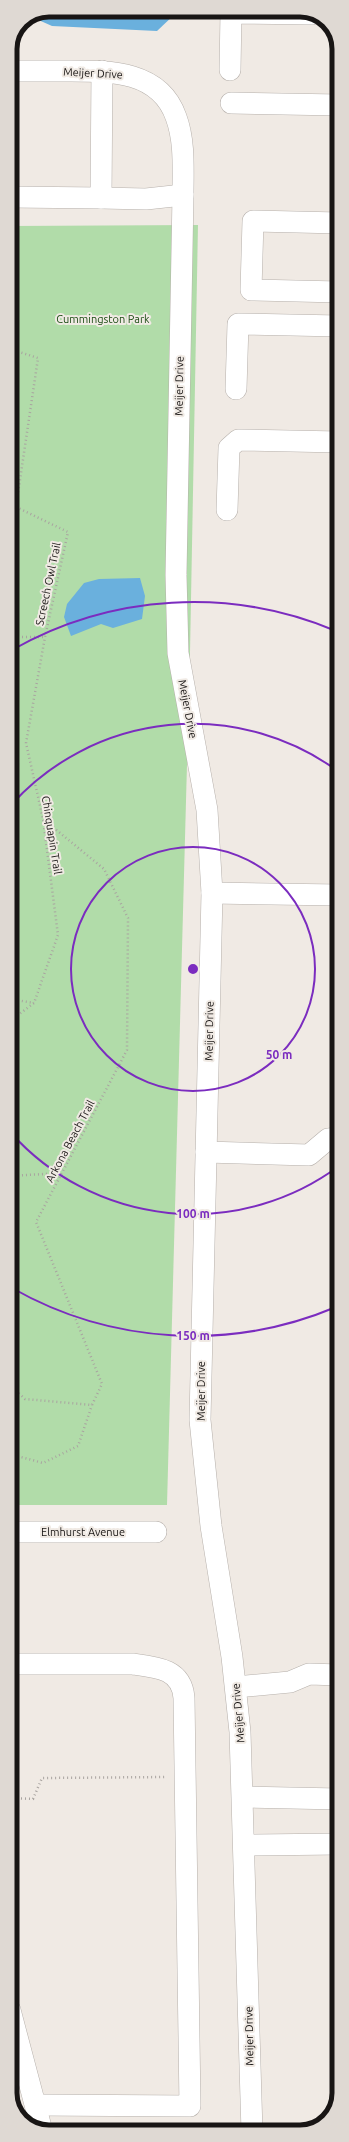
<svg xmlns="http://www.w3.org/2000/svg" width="349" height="2142" font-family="Ubuntu,sans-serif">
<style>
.green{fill:#b1dca9}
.water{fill:#6ab0dd}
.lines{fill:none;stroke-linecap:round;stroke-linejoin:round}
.minor-casing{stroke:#b6b0ab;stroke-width:22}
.path{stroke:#a9a4a0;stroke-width:2.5;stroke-dasharray:1 3;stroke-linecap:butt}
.minor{stroke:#fff;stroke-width:21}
.ring{fill:none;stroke:#7b2cbf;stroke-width:2}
.labels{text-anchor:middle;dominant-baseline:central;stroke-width:4;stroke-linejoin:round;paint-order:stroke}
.street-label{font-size:11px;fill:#181514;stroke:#f0eae4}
.park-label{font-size:11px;fill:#1b4c13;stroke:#f0eae4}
.rim{fill:none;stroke:#181514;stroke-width:5}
.centre{fill:#7b2cbf;stroke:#f0eae4;stroke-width:2}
.ring-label{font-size:12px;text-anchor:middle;font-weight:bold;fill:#7b2cbf;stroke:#f0eae4;stroke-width:4;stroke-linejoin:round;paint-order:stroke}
</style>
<rect width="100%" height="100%" fill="#f0eae4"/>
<path class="green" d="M198,225L190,653L167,1505H10V226Z"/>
<g class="water">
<path d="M49,10H176V13L157,31L52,26L34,18V16Z"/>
<path d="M140,578L145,596L142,619L113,628L101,624L71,636L64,617L67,604L84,583L99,579Z"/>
</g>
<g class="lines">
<defs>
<g id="minor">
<path d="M230,70L231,13L313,14"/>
<path d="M10,71C30,71 51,71 71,71C111,71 160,71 176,117C185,141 183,169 183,195L176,575L178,653L207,810L212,893L200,1420L211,1526L232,1657L240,1732L252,2132"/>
<path d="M102,71L101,198L146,199L183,195"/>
<path d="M231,103L339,105"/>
<path d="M10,197L101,198"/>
<path d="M339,223L253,221L251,290L339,292"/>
<path d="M236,389L238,324L339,326"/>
<path d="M227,510L229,448L238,440L339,442"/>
<path d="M212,893L339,895"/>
<path d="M206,1152L309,1155L328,1139L339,1138"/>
<path d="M10,1532H156"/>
<path d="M10,1664H133C157,1667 182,1669 184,1698L190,2106L36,2105"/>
<path d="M236,1687L290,1682L309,1674L339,1675"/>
<path d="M243,1797L339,1799"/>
<path d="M245,1845L339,1844"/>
<path d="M10,2010L42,2131"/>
</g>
</defs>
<use href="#minor" class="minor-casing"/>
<g class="path">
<path d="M10,349L38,358L16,507L68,532L45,637L26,743L43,819L58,935L34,1003L10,1021"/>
<path d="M10,637H45"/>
<path d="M10,999L34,1003"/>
<path d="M10,1176L62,1173"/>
<path d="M10,1385L25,1399L92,1405L102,1384L36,1222L127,1050L128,918L104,869L43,819"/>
<path d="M10,1454L43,1463L78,1446L92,1405"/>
<path d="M13,1798L33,1799L42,1778L167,1777"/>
</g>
<use href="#minor" class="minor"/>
</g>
<g class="ring">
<circle cx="193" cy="969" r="122"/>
<path d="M339 1166A245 245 0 0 1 11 1133M11 805A245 245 0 0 1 339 772"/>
<path d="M336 1307A367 367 0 0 1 12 1288M12 650A367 367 0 0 1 336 631"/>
</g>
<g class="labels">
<g class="street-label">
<text transform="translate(93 73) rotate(3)">Meijer Drive</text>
<text transform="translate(179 386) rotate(-89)">Meijer Drive</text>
<text transform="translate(48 584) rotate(-78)">Screech Owl Trail</text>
<text transform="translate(188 709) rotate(79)">Meijer Drive</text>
<text transform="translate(52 835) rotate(81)">Chinquapin Trail</text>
<text transform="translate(209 1031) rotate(-89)">Meijer Drive</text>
<text transform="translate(70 1141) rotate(-62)">Arkona Beach Trail</text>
<text transform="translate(201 1391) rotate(-90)">Meijer Drive</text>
<text x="83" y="1532">Elmhurst Avenue</text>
<text transform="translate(238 1713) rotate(-95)">Meijer Drive</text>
<text transform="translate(249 2036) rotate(-91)">Meijer Drive</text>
</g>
<g class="park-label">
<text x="103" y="319">Cummingston Park</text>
</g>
</g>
<path d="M0 0H349V2142H0ZM49 17H300A32 32 0 0 1 332 49V2093A32 32 0 0 1 300 2125H49A32 32 0 0 1 17 2093V49A32 32 0 0 1 49 17Z" fill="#dfd9d3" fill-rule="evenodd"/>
<path class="rim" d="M49 17H300A32 32 0 0 1 332 49V2093A32 32 0 0 1 300 2125H49A32 32 0 0 1 17 2093V49A32 32 0 0 1 49 17Z"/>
<circle cx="193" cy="969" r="6" class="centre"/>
<g class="ring-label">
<text x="279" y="1059">50 m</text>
<text x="193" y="1218">100 m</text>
<text x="193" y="1340">150 m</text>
</g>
</svg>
